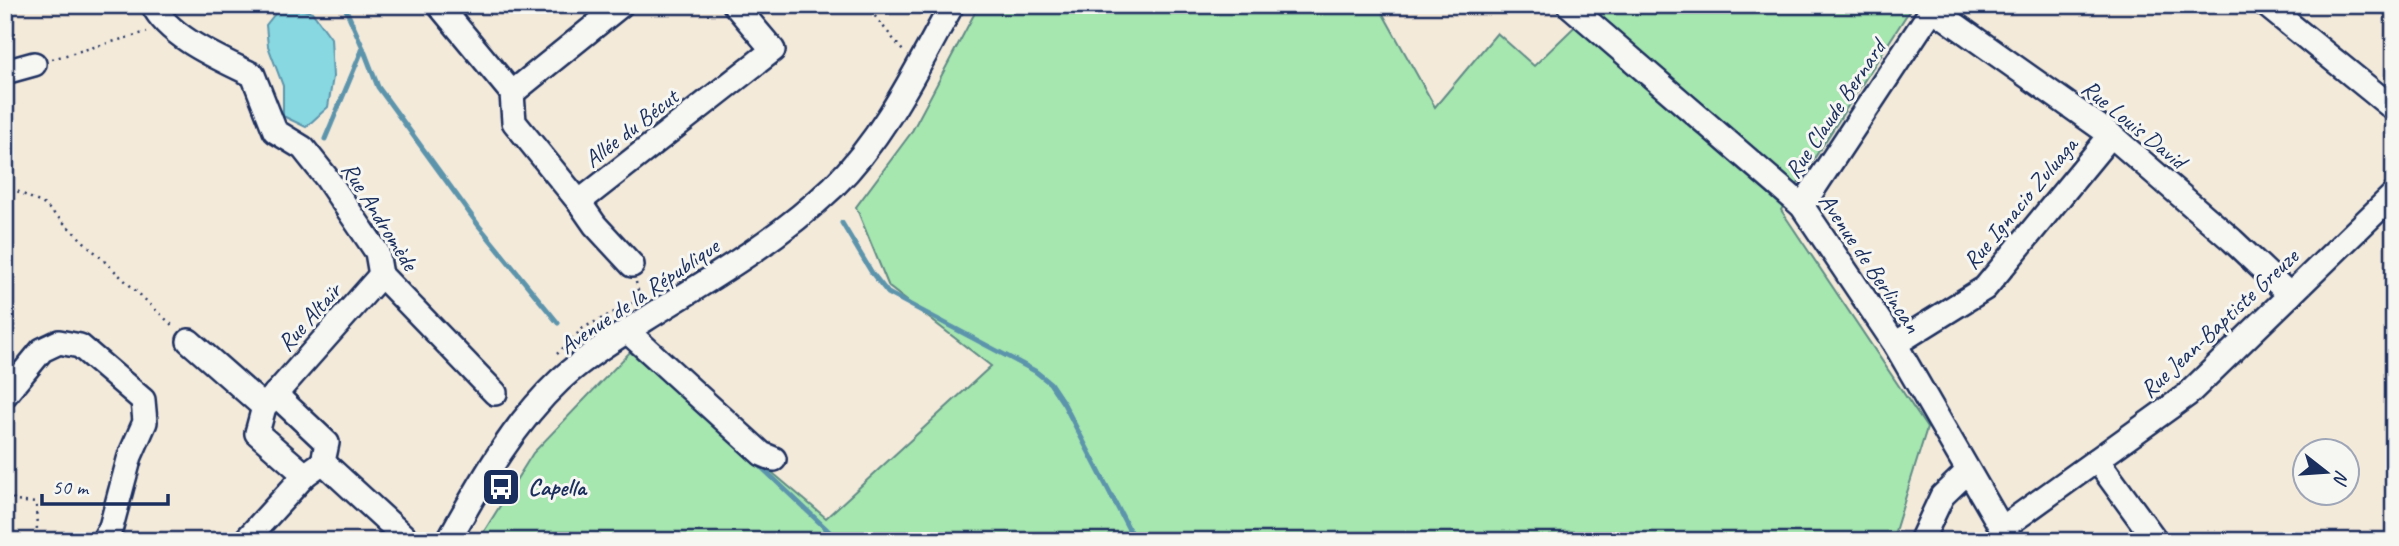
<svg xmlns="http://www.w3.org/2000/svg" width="2399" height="546" font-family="Caveat,sans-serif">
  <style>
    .green { fill: #a6e6af; stroke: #608a86; stroke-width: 2 }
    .water { fill: #87d8e0; stroke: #5c94ac; stroke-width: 2 }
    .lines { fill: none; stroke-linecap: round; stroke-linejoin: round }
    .stream { stroke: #5c94ac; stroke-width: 5 }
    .minor-casing { stroke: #1b2f5e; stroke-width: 28 }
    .path { stroke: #1b2f5e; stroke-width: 2.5; stroke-dasharray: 2 5; stroke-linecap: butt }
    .minor { stroke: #f6f6f2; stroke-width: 23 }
    .labels { text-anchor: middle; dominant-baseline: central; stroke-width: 6; stroke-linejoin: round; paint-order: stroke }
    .street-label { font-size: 24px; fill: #1b2f5e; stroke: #f6f6f2 }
    .poi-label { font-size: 24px; font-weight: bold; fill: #1b2f5e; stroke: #f6f6f2; text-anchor: start }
  </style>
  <rect width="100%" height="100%" fill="#f4eada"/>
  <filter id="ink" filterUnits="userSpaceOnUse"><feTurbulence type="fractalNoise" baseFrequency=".0143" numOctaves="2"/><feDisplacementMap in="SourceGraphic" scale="14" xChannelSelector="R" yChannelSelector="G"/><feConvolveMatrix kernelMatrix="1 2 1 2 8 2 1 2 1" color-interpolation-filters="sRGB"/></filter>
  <g filter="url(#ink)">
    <polygon class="green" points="979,5 1378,5 1435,107 1497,33 1534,66 1594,8 1591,5 1913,5 1781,210 1927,428 1892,541 478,541 533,453 630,352 826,518 991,366 889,287 856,207 911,133"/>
    <polygon class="water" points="282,5 312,12 331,38 333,77 328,107 306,127 283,116 283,86 268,46 266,25"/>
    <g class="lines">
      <g class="stream">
        <polyline points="363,48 378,87 479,226 558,323"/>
        <polyline points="325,139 363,48 344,5"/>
        <polyline points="842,223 872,273 888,293 1035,371 1050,383 1064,404 1135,541"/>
        <polyline points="756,462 839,541"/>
      </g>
      <defs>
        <g id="minor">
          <path d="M153,5C169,38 221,59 253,75L275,131L303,148L326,177L377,252L381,275L495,393"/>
          <polyline points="439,5 512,93 621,5"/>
          <polyline points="1569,5 1802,206 1895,344 2009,541"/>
          <polyline points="2266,5 2394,109"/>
          <polyline points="1933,9 2111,135 2232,240 2290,295"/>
          <polyline points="5,72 34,64"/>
          <polyline points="512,93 514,122 579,202 773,50 735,5"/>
          <polyline points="579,202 595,225 632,265"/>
          <polyline points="1802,206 1935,5"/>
          <polyline points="627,331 762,454 774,459"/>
          <polyline points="189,341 264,407"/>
          <polyline points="1895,344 1985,288 2111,135"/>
          <polyline points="275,394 327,443 323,462 409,541"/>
          <polyline points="5,395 42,350 59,342 80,346 143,400 145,422 130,456 111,527 103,541"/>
          <polyline points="2097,460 2156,541"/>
          <polyline points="323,462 305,475 257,433 264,407 381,275"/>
          <polyline points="2001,529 2187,395 2394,194"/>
          <polyline points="245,541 305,475"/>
          <path d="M448,541C480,484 512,425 560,380C592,351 629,330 665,307C724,271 783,235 833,187C885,136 917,68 952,5"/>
          <polyline points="1921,541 1942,496 1967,472"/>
        </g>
      </defs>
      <use href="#minor" class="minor-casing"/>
      <g class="path">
        <polyline points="866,5 903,51"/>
        <polyline points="52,59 147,32"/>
        <polyline points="5,185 45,205 174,327"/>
        <polyline points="636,282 640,299"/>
        <polyline points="557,354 583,328 632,303"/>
        <polyline points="5,486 15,501 36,503 37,531 34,541"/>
      </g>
      <use href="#minor" class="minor"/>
    </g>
  </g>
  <defs>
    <symbol id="bus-square" viewBox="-11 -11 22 22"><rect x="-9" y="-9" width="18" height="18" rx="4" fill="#1b2f5e" stroke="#f6f6f2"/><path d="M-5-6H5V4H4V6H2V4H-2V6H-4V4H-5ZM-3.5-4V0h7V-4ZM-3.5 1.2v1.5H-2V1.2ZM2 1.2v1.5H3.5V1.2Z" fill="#fff"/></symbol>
  </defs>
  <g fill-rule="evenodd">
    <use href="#bus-square" x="479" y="465" width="44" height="44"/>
  </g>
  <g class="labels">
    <g class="street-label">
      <text transform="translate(1835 109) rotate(-56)">Rue Claude Bernard</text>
      <text transform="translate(2134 124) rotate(39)">Rue Louis David</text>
      <text transform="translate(631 128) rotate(-38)">Allée du Bécut</text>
      <text transform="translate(2020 203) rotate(-50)">Rue Ignacio Zuluaga</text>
      <text transform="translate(380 216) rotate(58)">Rue Andromède</text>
      <text transform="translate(1870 263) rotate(56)">Avenue de Berlincan</text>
      <text transform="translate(639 296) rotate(-34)">Avenue de la République</text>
      <text transform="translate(309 317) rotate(-48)">Rue Altaïr</text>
      <text transform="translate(2219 323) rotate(-43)">Rue Jean-Baptiste Greuze</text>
    </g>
    <g class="poi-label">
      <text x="528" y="487">Capella</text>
    </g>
  </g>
  <rect width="2399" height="546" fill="none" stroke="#f6f6f2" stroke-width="28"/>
  <rect x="14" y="14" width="2371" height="518" fill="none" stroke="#1b2f5e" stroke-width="2.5" filter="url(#ink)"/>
  <g transform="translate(2326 472) rotate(107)"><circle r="33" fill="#f6f6f2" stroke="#9ea6b7" stroke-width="2"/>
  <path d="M0-5L12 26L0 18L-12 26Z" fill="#1b2f5e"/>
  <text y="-10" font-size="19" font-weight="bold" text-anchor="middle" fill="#1b2f5e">N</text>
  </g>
  <path d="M42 494v10h126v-10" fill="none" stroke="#1b2f5e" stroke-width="3.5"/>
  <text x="52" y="494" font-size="21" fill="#1b2f5e" stroke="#f6f6f2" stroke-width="5" paint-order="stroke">50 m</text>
</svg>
